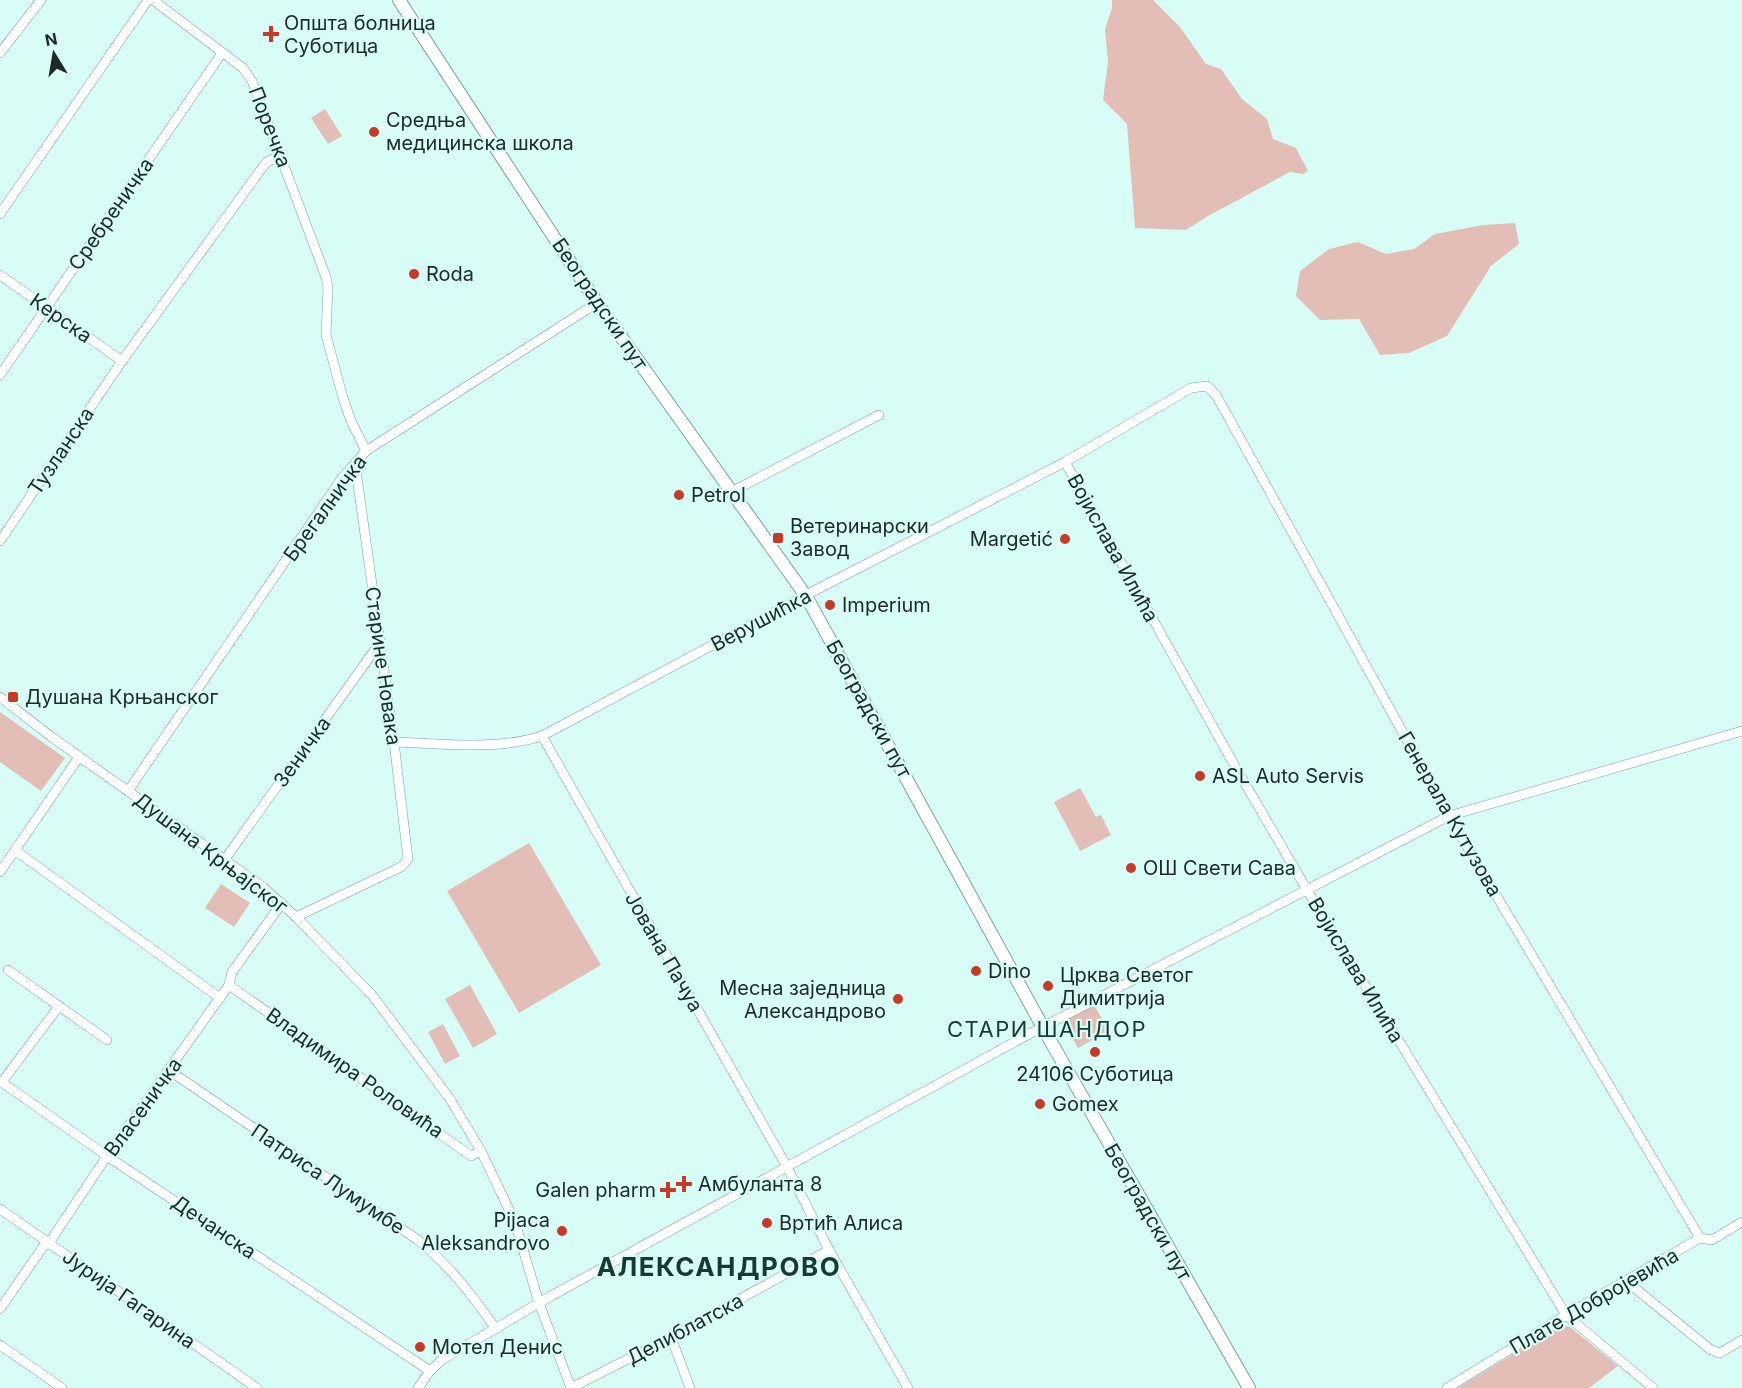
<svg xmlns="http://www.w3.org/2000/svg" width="1742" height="1388" font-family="Inter,sans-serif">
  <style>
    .green { fill: #e2beb7 }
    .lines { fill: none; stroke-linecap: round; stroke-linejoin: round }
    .minor-casing { stroke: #7da19b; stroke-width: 10 }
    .major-casing { stroke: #7da19b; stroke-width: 14 }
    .minor { stroke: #fff; stroke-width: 9 }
    .major { stroke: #fff; stroke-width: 12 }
    .poi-dot { fill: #c63a26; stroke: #d7fdf6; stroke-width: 2 }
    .labels { text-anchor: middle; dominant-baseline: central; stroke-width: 4.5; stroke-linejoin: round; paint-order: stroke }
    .poi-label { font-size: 20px; fill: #1c2b28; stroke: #d7fdf6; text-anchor: start }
    .street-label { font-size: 20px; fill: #1c2b28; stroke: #d7fdf6 }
    .quarter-label { font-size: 22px; letter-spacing: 1.5px; fill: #173934; stroke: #d7fdf6 }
    .district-label { font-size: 26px; font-weight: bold; letter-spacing: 1.5px; fill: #173934; stroke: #d7fdf6 }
  </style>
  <rect width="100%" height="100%" fill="#d7fdf6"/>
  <g class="green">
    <polygon points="1112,0 1153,0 1180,27 1206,64 1221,69 1242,99 1267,119 1273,139 1296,148 1308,171 1303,174 1290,172 1208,216 1186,230 1135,228 1127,124 1103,100 1108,62 1105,29 1112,8"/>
    <polygon points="325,109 342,136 328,144 311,118"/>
    <polygon points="1515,223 1519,244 1491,266 1447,336 1409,353 1380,355 1359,319 1320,320 1296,296 1300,271 1329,249 1358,242 1386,254 1414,249 1435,234 1483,225"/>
    <polygon points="0,712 65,758 41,791 0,762"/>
    <polygon points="1080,788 1096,817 1101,815 1111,835 1080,851 1054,802"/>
    <polygon points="529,843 601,965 519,1013 447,891"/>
    <polygon points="221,884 250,903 234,927 205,908"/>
    <polygon points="470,985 497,1034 473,1048 445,999"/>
    <polygon points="1093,1003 1109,1031 1078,1048 1062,1020"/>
    <polygon points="443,1024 460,1056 445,1064 428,1032"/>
    <polygon points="1562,1325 1570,1327 1618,1366 1589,1388 1457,1388"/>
  </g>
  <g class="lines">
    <defs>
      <g id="minor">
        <polyline points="153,0 243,68 252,81 326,277 328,287 326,335 343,398 351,421 366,451"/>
        <polyline points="0,53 41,0"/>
        <polyline points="0,214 148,0"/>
        <polyline points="0,275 122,361"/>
        <polyline points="0,375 222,53"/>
        <polyline points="1065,462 1236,768 1307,890 1566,1315 1653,1388"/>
        <polyline points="733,491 879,415"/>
        <polyline points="0,541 122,361 262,168 267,162 281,155"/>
        <polyline points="0,697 53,738 263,887 296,917 372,995 450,1099 481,1151 515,1222 539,1303 571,1388"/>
        <polyline points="542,736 787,1167 829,1250 908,1388"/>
        <path d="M394,742C442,743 495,751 542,736L812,592L1065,462L1191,388L1207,386L1216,395L1245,447L1449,816L1700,1238"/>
        <polyline points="128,791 342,478 366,451 597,303"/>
        <polyline points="16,851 220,998"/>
        <polyline points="225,859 379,644"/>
        <polyline points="0,872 79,757"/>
        <polyline points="296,917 401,867 408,859 394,742 355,463"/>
        <polyline points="8,970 107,1040"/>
        <polyline points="229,985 471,1156 481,1151"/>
        <path d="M170,1071L418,1240C452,1268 471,1294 496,1329"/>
        <polyline points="0,1081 107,1156 430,1371"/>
        <polyline points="2,1082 59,1006"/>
        <polyline points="0,1209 257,1388"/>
        <polyline points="1626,1281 1711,1350 1720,1353 1742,1340"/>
        <polyline points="0,1309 43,1247 49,1243 107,1156 229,985 232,972 282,903"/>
        <polyline points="671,1337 690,1388"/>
        <polyline points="0,1345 62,1388"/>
        <polyline points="418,1388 430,1371 443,1359 551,1296 1031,1033 1449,816 1742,731"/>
        <polyline points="571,1388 671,1337 829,1250"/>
        <polyline points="1447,1388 1566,1315 1700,1238 1712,1240 1742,1222"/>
      </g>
      <polyline id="major" points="399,0 597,303 806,596 1051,1042 1249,1388"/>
    </defs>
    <use href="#minor" class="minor-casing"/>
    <use href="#major" class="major-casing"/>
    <use href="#minor" class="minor"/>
    <use href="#major" class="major"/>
  </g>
  <g class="poi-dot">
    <path d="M268 25h6v6h6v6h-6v6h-6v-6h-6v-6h6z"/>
    <circle cx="374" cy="132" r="6"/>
    <circle cx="414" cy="274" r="6"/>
    <circle cx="679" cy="495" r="6"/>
    <rect x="772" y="532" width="12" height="12" rx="3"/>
    <circle cx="1065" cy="539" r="6"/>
    <circle cx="830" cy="605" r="6"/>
    <rect x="7" y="691" width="12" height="12" rx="3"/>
    <circle cx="1200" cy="776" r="6"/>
    <circle cx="1131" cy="868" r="6"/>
    <circle cx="976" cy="971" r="6"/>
    <circle cx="1048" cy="986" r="6"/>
    <circle cx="898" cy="999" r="6"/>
    <circle cx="1095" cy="1052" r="6"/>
    <circle cx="1040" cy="1104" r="6"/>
    <path d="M681 1175h6v6h6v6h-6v6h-6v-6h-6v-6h6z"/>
    <path d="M665 1181h6v6h6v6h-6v6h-6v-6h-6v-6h6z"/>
    <circle cx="767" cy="1223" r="6"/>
    <circle cx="562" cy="1231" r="6"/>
    <circle cx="420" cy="1347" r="6"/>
  </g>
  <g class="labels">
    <g class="poi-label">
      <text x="284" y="23">Општа болница<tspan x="284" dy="23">Суботица</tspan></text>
      <text x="386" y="120">Средња<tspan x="386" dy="23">медицинска школа</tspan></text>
      <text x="426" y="274">Roda</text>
      <text x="691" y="495">Petrol</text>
      <text x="790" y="526">Ветеринарски<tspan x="790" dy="23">Завод</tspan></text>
      <text x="1053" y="539" text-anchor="end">Margetić</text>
      <text x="842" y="605">Imperium</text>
      <text x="25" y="697">Душана Крњанског</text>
      <text x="1212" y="776">ASL Auto Servis</text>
      <text x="1143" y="868">ОШ Свети Сава</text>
      <text x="988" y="971">Dino</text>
      <text x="1060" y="975">Црква Светог<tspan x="1060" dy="23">Димитрија</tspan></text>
      <text x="886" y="988" text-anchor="end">Месна заједница<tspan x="886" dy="23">Александрово</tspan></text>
      <text x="1095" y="1074" text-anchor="middle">24106 Суботица</text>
      <text x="1052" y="1104">Gomex</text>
      <text x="698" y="1184">Амбуланта 8</text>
      <text x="656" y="1190" text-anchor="end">Galen pharm</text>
      <text x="550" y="1220" text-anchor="end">Pijaca<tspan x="550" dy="23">Aleksandrovo</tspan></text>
      <text x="779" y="1223">Вртић Алиса</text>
      <text x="432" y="1347">Мотел Денис</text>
    </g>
    <g class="street-label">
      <text transform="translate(270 127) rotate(69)">Поречка</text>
      <text transform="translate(111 214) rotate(-55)">Сребреничка</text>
      <text transform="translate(600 304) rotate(56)">Београдски пут</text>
      <text transform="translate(61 318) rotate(35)">Керска</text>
      <text transform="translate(61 451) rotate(-56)">Тузланска</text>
      <text transform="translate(325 508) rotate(-54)">Брегалничка</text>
      <text transform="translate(1113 548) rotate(61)">Војислава Илића</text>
      <text transform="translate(761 620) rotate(-28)">Верушићка</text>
      <text transform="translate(383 666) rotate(82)">Старине Новака</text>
      <text transform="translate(869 709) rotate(61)">Београдски пут</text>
      <text transform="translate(302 752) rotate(-54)">Зеничка</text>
      <text transform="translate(1450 814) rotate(60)">Генерала Кутузова</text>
      <text transform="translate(211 853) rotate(37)">Душана Крњајског</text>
      <text transform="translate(664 952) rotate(60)">Јована Пачуа</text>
      <text transform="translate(1356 970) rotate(59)">Војислава Илића</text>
      <text transform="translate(355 1073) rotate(35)">Владимира Роловића</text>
      <text transform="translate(143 1107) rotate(-54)">Власеничка</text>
      <text transform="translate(328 1179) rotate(34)">Патриса Лумумбе</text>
      <text transform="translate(1148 1212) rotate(60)">Београдски пут</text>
      <text transform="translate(214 1227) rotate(34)">Дечанска</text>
      <text transform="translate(129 1299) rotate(35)">Јурија Гагарина</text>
      <text transform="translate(1594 1301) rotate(-30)">Плате Добројевића</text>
      <text transform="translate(685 1329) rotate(-28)">Делиблатска</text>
    </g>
    <g class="quarter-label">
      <text x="1047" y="1029">СТАРИ ШАНДОР</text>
    </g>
    <g class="district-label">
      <text x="719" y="1266">АЛЕКСАНДРОВО</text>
    </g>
  </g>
  <g transform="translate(54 54) rotate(349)" stroke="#d7fdf6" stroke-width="4.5" paint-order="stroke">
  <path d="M0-4.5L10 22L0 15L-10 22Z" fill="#1c2b28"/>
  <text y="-9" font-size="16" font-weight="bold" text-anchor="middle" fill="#1c2b28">N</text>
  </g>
</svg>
